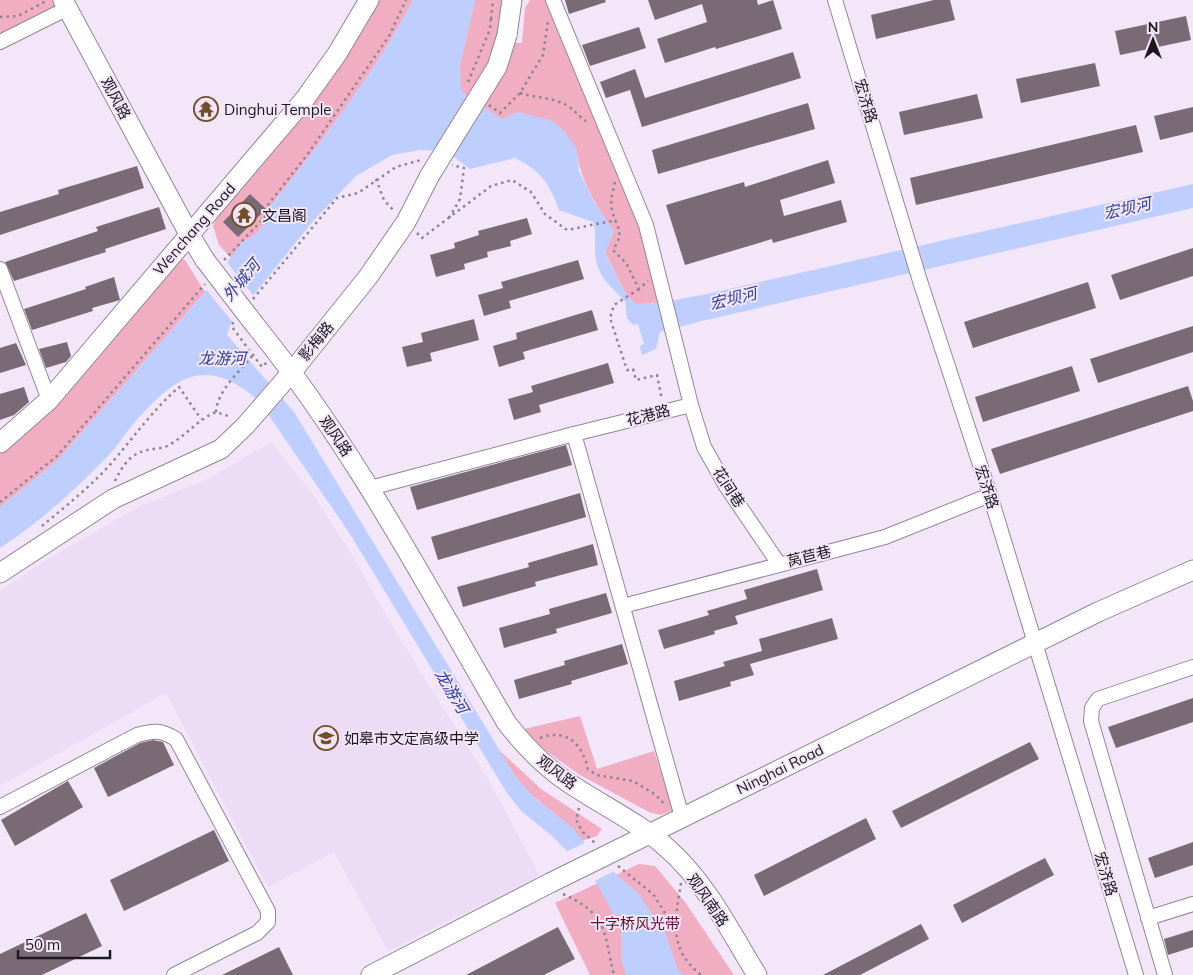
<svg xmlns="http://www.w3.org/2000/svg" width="1193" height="975" font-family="Mulish,'Noto Sans SC',sans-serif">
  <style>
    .built { fill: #eddcf5 }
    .green { fill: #f1adc2 }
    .water { fill: #becefe }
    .pier { fill: #f2e6f8 }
    .building { fill: #7a6a75 }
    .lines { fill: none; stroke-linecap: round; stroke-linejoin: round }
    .street-casing { stroke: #928798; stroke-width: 16 }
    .secondary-casing { stroke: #928798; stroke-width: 21 }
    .path { stroke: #8c8490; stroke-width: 2.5; stroke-dasharray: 2.5 4; stroke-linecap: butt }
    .street { stroke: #fff; stroke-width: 14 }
    .secondary { stroke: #fff; stroke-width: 19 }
    .secondary-bridge-casing { stroke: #928798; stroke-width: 21; stroke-linecap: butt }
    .secondary-bridge { stroke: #fff; stroke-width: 19 }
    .labels { text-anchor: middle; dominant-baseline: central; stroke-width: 4; stroke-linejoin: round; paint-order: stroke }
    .street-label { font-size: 15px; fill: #1c181e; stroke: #f2e6f8 }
    .poi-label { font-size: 15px; fill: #1c181e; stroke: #f2e6f8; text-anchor: start }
    .park-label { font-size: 15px; fill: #600f34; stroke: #f2e6f8 }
    .water-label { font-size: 16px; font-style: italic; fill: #304099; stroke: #f2e6f8 }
  </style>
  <rect width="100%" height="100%" fill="#f2e6f8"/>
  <polygon class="built" points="271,442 312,493 349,550 394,629 490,783 535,866 539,876 388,951 334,852 268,887 166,693 0,786 0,591 46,560 140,506 208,479"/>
  <g class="green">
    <polygon points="0,0 56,0 60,10 0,40"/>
    <path d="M378,0H413C375,74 321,141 270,207C269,220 257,238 243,241L231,258L219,245L213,226L221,209Z"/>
    <path d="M475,0H502L499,43H522L525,8L530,0H546L642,232L659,303L635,304L624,291L605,252L614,231C595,205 580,180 576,148L501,119L460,91V64Z"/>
    <polygon points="174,257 185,260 205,292 57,461 0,507 0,447"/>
    <polygon points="580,716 597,769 654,751 674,810 660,815 649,812 580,775 532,741 524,729"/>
    <path d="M498,749L541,789L602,829L597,836L581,841C570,824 554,814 539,801C522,787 508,768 498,749Z"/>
    <polygon points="639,864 655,866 685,902 734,975 590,975 555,903"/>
  </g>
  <path class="water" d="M413,0H475L460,64L461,91L501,119L519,112L553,121L564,131L576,148L579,171L594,202L614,231L605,253L624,291L635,304L659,303L702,295L1193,184V208L706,320L660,332L656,349L642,355L640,346L644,344L638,324L633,325L627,318L625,301C606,282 594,273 595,244C595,235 596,231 593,222L559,210C549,183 541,171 515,158L470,169L446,151L420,150L392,155L356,176L313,221L231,323L227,335L294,412L517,779L537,800L573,828L592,853L638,893L665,932L678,970L684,975H626L621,959V928L593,877L552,836L521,811L507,793L350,534L259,401C206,355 176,375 135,422C125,433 118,446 107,457C74,491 40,522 0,548V507L57,461L205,292L243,241C257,238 269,220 270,207C321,141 375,74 413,0Z"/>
  <g class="pier">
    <polygon points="226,261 255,298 234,324 205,288"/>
    <polygon points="586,842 594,851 616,870 593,882 564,853"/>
  </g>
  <g class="building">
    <polygon points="565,0 605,0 606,2 569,14"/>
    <polygon points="648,0 757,0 758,5 773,0 782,29 716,49 715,47 665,63 657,39 707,22 702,4 655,20"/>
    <polygon points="934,0 950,0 955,20 876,39 871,15"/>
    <polygon points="1186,16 1191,40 1120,55 1115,31"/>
    <polygon points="639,27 646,48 590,66 582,45"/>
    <polygon points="793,52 801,78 642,127 630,90 606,98 600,82 635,69 645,98"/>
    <polygon points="1095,63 1100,86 1021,103 1016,79"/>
    <polygon points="977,94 983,118 904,135 899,112"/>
    <polygon points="808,103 815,129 658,174 652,150"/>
    <polygon points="1193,107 1193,132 1160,140 1154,116"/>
    <polygon points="1136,125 1143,152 916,205 910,178"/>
    <polygon points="828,160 835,183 780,200 784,216 841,200 847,222 773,243 772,239 685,265 666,205 744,182 745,187"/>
    <polygon points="137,166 144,188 0,235 0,212 59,194 58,190"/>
    <polygon points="250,194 266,209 238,237 223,222"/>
    <polygon points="159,207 166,229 105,249 106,252 14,281 5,262 98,231 96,227"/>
    <polygon points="527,218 532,234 510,241 511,246 487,252 488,257 464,264 465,269 436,277 430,255 455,248 454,243 479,235 478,231"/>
    <polygon points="1193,248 1193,276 1120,300 1111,275"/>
    <polygon points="578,260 584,279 509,301 511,308 484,316 478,295 503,288 501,282"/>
    <polygon points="114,277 120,300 92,308 93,311 32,330 24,309 86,289 85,287"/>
    <polygon points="1088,282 1096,308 973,348 964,322"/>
    <polygon points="592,310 598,330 523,352 525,359 499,367 493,346 517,339 516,333"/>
    <polygon points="474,319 479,340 430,353 432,361 407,367 402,347 423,342 421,333"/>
    <polygon points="1193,326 1193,352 1098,383 1090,359"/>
    <polygon points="67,342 71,356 66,362 46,368 39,349"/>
    <polygon points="16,343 26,365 0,373 0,348"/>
    <polygon points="608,363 614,383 539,405 541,412 514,420 508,399 533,392 531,386"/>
    <polygon points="1072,366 1080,391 983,422 975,397"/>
    <polygon points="1188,386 1193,401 1193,411 1000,474 991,449"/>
    <polygon points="24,387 29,402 14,415 0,420 0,394"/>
    <polygon points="566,445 572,465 417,510 410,487"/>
    <polygon points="580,493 586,517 438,560 431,537"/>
    <polygon points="593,544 598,565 535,582 536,586 463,607 457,587 529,567 528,563"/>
    <polygon points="817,569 823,590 735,616 738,624 714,631 715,634 664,649 658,630 709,615 707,611 747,599 744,590"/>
    <polygon points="606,593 612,613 556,629 557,633 504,648 499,628 550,614 549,609"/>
    <polygon points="832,618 838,639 750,664 754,675 730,682 731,686 679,701 674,681 725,666 723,662 762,651 759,639"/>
    <polygon points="622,644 628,664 571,681 572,684 519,699 514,680 565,665 564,661"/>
    <polygon points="1193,698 1193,722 1116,748 1108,727"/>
    <polygon points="153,740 163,742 174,765 108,797 94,768 140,743"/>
    <polygon points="1030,742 1039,759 901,828 892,811"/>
    <polygon points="68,781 83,807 15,846 1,820"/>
    <polygon points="866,818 876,839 764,896 754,875"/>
    <polygon points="214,830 229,861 124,911 110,880"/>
    <polygon points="1193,842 1193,865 1155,878 1148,858"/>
    <polygon points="1045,858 1054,875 962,923 953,905"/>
    <polygon points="86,913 102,946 42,975 0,975 0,954"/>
    <polygon points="921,924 929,939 860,975 823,975"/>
    <polygon points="558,927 575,959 544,975 466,975"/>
    <polygon points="1193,930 1193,947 1168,955 1164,939"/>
    <polygon points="279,947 293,975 222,975"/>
  </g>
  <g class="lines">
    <defs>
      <g id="street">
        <polyline points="553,0 646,225 691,405 574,434 682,817"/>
        <polyline points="835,0 920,281 990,495 1136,975"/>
        <polyline points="0,42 68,8"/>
        <polyline points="0,269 49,400"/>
        <polyline points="691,405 704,447 726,486 779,564"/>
        <polyline points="370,488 574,434"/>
        <polyline points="623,606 885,537 990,495"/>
        <path d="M0,807L137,735C154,730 161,730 176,739L268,911V922L257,933L174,975"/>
        <polyline points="1148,918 1193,904"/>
        <polyline points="1165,975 1091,721 1092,708 1098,699 1193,667"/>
      </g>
      <g id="secondary">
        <polyline points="63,0 189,234 205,260"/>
        <polyline points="507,35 512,0"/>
        <path d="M255,325C354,447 427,587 506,722C522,743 538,760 559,776C594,802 635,819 667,848C706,882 730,931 757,975"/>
        <polyline points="0,443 49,400 304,100 337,54 369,0"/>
        <polyline points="0,573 113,499 221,449 246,425 291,373 368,277 406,222 430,175"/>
        <polyline points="621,848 1098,612 1193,570"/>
        <polyline points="371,975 550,883"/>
      </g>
    </defs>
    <use href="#street" class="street-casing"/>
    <use href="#secondary" class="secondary-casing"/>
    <g class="path">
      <polyline points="0,17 18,16 48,0"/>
      <polyline points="491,19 493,0"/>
      <polyline points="468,82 490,29 491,19 494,20"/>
      <path d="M520,93C535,98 553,97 568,106C576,111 580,119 590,123"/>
      <polyline points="489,105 500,113 520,93 543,55 548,21"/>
      <polyline points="376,179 384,200 395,212"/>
      <path d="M615,182C613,191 610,200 612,210C616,229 626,230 613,250L626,263L639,289L648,281"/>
      <polyline points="449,218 460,199 464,168 452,165"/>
      <polyline points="417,233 422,238 491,186 512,180 531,192 545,214 567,230 616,220"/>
      <polyline points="224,260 265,217 267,206 307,155 389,36 406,0"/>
      <polyline points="639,289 614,305 610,318 627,370 633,369 636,380 657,375 662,400"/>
      <polyline points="253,299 337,198 358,193 396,167 421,160"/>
      <polyline points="233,322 232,327 262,367 267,362"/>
      <path d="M216,412C217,391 240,371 253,355"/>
      <path d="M115,481C122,467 129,454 147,450C154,448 163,449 169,445C187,435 197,420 216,412L231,417"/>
      <polyline points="0,502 57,456 205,284"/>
      <path d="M42,526C67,505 94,484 115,459C136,434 154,409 179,387L201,419"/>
      <path d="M540,738C567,728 582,744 588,769L596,775L633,781L656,795L665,805"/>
      <polyline points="579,808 576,820 583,832 596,844"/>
      <polyline points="618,866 653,894 675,929"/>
      <path d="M681,883C675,921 668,949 701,975"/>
      <path d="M563,894C609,915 603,931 614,975"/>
    </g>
    <use href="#street" class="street"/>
    <use href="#secondary" class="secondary"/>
    <defs>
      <g id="secondary-bridge">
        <polyline points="430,175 497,67 507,35"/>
        <polyline points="205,260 255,325"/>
        <polyline points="550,883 621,848"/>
      </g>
    </defs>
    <use href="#secondary-bridge" class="secondary-bridge-casing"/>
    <use href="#secondary-bridge" class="secondary-bridge"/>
  </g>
  <defs>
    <symbol id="temple-ring" viewBox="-11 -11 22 22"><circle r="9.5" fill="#f2e6f8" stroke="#724e29" stroke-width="1.5"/><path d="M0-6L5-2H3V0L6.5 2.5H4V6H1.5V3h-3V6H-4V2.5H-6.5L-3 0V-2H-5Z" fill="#724e29"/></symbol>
    <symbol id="school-ring" viewBox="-11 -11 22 22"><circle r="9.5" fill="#f2e6f8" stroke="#724e29" stroke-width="1.5"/><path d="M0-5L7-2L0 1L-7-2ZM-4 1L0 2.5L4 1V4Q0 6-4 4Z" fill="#724e29"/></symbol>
  </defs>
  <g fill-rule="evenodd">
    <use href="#temple-ring" x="192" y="95" width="28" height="28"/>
    <use href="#temple-ring" x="230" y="201" width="28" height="28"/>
    <use href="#school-ring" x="312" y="724" width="28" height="28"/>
  </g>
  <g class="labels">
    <g class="street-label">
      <text transform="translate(116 98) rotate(62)">观风路</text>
      <text transform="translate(866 101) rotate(73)">宏济路</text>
      <text transform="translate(194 229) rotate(-49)">Wenchang Road</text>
      <text transform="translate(316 341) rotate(-51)">影梅路</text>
      <text transform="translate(648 415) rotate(-14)">花港路</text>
      <text transform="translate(336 436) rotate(56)">观风路</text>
      <text transform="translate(729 487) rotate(57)">花间巷</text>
      <text transform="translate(987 487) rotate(72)">宏济路</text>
      <text transform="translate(809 556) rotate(-14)">莴苣巷</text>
      <text transform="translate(780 769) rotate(-26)">Ninghai Road</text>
      <text transform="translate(557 772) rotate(37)">观风路</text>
      <text transform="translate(1106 874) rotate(73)">宏济路</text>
      <text transform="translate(708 900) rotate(55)">观风南路</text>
    </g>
    <g class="poi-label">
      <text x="224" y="109">Dinghui Temple</text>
      <text x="262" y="215">文昌阁</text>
      <text x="344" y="738">如皋市文定高级中学</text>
    </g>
    <g class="park-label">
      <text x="635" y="923">十字桥风光带</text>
    </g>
    <g class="water-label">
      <text transform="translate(1127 208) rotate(-13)">宏坝河</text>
      <text transform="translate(241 280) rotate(-50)">外城河</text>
      <text transform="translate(733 298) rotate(-14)">宏坝河</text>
      <text x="222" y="358">龙游河</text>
      <text transform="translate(452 691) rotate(59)">龙游河</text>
    </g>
  </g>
  <g transform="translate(1153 40)" stroke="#f2e6f8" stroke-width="4" paint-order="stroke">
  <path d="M0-4L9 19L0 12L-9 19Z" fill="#1c181e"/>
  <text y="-8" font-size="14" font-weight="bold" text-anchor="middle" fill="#1c181e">N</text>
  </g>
  <path d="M18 950v8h92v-8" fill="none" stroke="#1c181e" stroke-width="2.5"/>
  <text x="25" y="950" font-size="15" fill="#1c181e" stroke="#f2e6f8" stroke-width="4" paint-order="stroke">50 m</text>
</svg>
